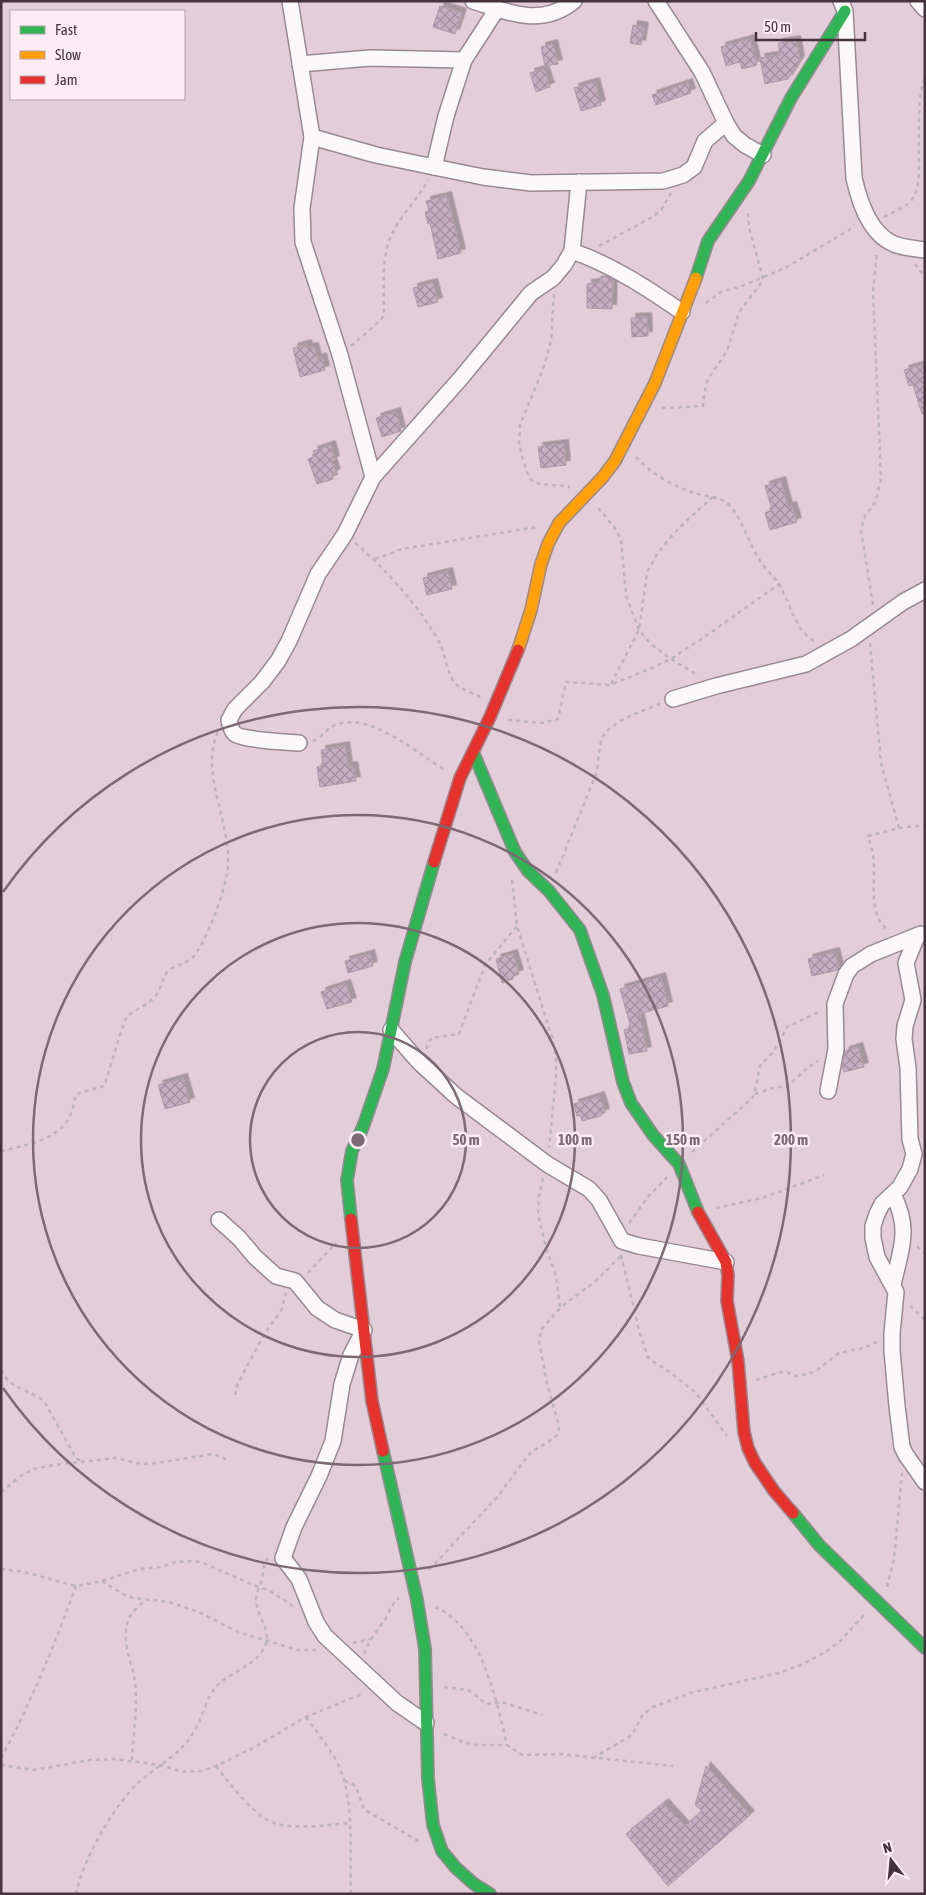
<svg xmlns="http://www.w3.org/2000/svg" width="926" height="1895" font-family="'Asap Condensed',sans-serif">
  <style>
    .building { fill: url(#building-cross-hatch); stroke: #ab9ca7; filter: url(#shadow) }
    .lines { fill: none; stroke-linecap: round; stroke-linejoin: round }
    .street-casing { stroke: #998992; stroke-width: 18 }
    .fast-casing { stroke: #998992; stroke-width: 14 }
    .slow-casing { stroke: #998992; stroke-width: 14 }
    .jam-casing { stroke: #998992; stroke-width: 14 }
    .path { stroke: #bdb4b9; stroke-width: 2.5; stroke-dasharray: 4 4; stroke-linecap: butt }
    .street { stroke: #fbf8f9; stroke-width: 15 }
    .fast { stroke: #30b455; stroke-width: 11 }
    .slow { stroke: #ff9f0a; stroke-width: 11 }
    .jam { stroke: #e5322d; stroke-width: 11 }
    .ring { fill: none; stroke: #7c6973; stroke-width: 2.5 }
    .centre { fill: #7c6973; stroke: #feecf5; stroke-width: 2.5 }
    .ring-label { font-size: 15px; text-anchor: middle; font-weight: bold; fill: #7c6973; stroke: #feecf5; stroke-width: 5; stroke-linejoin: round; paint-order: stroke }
  </style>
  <defs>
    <pattern id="building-cross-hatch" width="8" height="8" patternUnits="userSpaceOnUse" patternTransform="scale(1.25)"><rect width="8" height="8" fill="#c6aec2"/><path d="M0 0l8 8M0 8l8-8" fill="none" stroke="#a28e9f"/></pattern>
    <filter id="shadow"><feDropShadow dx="4.5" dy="-4.5" stdDeviation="0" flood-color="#0004"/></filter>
  </defs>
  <rect width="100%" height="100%" fill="#e3cdd9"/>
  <g class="building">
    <polygon points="440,6 462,13 455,34 433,27"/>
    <polygon points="633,25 644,27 641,45 630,43"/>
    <polygon points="750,39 757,65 742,69 740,62 726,66 721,47"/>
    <polygon points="796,40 800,60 788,79 765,84 760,58 780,55 778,43"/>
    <polygon points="553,44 558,64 545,66 541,47"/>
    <polygon points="544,69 550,87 536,92 530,73"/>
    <polygon points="595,82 601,105 581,111 574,88"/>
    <polygon points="688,83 691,93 656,105 652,95"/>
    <polygon points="447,196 461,253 438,259 430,223 428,224 425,212 429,211 426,201"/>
    <polygon points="601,276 607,276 613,280 612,309 587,308 587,284 601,282"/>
    <polygon points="433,283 438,302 418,307 413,288"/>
    <polygon points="647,317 648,336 632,337 631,318"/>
    <polygon points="307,344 308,348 314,347 317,359 322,357 325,370 300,377 293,348"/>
    <polygon points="925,364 925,413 922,414 913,385 909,386 904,370"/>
    <polygon points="396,412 401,431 382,437 376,418"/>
    <polygon points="564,444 566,465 541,468 538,447"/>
    <polygon points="331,445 335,460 332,462 336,473 332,475 333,479 317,484 308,459 315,456 313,451"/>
    <polygon points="781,481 788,507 792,506 797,522 770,530 765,513 772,510 765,486"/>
    <polygon points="448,572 452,589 427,595 423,578"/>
    <polygon points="345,746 348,767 353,766 356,781 320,787 317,767 323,765 321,750"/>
    <polygon points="835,952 839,968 838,970 812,976 808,959"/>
    <polygon points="370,954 373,966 348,973 345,961"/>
    <polygon points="513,954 519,974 513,976 513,979 502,983 496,959"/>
    <polygon points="661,977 668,1006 639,1014 647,1051 629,1054 624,1030 631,1028 620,989"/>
    <polygon points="346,984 352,1002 327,1009 321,992"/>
    <polygon points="858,1047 864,1067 844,1072 842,1065 845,1051"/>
    <polygon points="183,1078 190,1102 165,1109 158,1085"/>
    <polygon points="600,1096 605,1113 601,1114 601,1116 582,1121 580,1115 577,1116 574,1104"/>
    <polygon points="706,1766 750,1815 668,1886 626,1834 664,1803 685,1826 702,1811 695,1805"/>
  </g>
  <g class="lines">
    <defs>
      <g id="street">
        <polyline points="290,1 312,137 302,208 303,242 340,355 373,477"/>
        <path d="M473,1C508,12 541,28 574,1"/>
        <polyline points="656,1 702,72 726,123 734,136 745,145 763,155"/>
        <path d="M841,1L845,11L854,178C859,200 868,230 890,242C900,248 913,248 925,250"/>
        <polyline points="918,1 925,9"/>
        <polyline points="300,64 370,58 464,60"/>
        <polyline points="312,137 376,155 434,167 483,177 531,183 663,181 683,175 694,167 705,141 726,123"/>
        <polyline points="434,167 446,116 464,60 497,9"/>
        <path d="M572,251C612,265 647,288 682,312"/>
        <polyline points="673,699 716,686 806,664 851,639 903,602 925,590"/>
        <path d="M299,743C287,742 243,740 235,734C231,731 230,724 229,720L235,709L262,682L278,661L289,641L318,574L345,534L373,477L461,378L531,293L553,278L564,265L572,251L579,182"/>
        <polyline points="917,936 906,963 913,1000 905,1026 904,1039 908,1068 910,1139 914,1154 910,1169 900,1187 882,1204 877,1214 873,1226 873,1238 877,1257 896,1292 892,1333 892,1351 897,1406 902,1447 906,1455 925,1482"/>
        <polyline points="391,1030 419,1062 456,1096 547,1164 589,1189 599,1200 622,1241 639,1246 726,1262"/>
        <polyline points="828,1091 836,1049 835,1004 846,974 852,966 871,954 921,934"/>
        <polyline points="219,1220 239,1238 255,1257 276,1276 295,1281 317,1308 335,1320 364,1330 351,1355 342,1384 333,1441 319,1476 294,1527 283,1558 299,1579 316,1622 325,1636 397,1703 426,1723"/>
        <path d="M893,1285C901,1248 911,1230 893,1194"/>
      </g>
      <g id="fast">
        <polyline points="696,278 708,241 749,181 791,98 845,11"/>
        <polyline points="473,752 515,852 528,871 549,891 580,930 603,995 623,1082 631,1103 653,1135 679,1164 698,1212"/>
        <polyline points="351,1219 347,1180 352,1151 363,1127 383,1069 405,962 434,862"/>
        <polyline points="383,1451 417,1600 425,1649 428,1779 433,1825 442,1851 456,1868 474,1884 490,1894"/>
        <polyline points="793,1513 819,1545 925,1648"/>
      </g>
      <polyline id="slow" points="518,650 531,610 541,564 548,544 559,523 602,478 615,461 655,383 696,278"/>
      <g id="jam">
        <polyline points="434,862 460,778 490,717 518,650"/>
        <polyline points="698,1212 726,1262 728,1275 727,1301 738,1361 744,1432 748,1448 755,1463 774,1491 793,1513"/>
        <polyline points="351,1219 372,1401 383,1451"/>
      </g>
    </defs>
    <use href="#street" class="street-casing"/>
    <use href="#fast" class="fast-casing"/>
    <use href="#slow" class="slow-casing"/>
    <use href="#jam" class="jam-casing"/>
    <g class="path">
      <path d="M884,217C893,212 908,207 913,198C922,183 918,158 919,141C919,119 918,97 925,76"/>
      <polyline points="599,246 654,216 661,210 671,193"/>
      <polyline points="915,264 925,277"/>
      <path d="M554,294L551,341L543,369L520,425L519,442L523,460L529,477L533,482C546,486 557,484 570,487"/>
      <polyline points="706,303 721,292 742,286 785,268 849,230 854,224"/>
      <path d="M351,346L380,321L384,315C384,287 380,253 395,228C405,211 419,197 428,180"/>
      <polyline points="662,408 703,406 704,394 708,379 727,351 739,312 762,282 763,278 749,228 748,213"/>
      <path d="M636,457C650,473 674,487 695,493C707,497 721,496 730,506C743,521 748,541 758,557C763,567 773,575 779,584C790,602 795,632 816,642"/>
      <polyline points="598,508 615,528 621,539 626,595 639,630 651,644 671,659 699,676"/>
      <path d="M355,543C383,566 426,614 441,646C447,658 446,672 454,682C461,690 472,693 481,697"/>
      <polyline points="375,559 402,549 537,527"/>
      <polyline points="873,605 861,530 865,516 876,501 881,478 873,292 877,251"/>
      <path d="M870,643L881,763L899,828L868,836C870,842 872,849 873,855C877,879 866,914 889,931"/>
      <path d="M611,684L639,630L647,573C660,543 689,518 713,497"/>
      <polyline points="508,720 542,723 558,719 566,682 610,685 652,668 671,659 710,633 779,584"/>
      <path d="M313,741C321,738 326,729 335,725C370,711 416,753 444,769"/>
      <polyline points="899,828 925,825"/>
      <path d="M556,873L596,774C599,763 598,750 602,739C609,721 643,711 660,704"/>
      <polyline points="512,880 517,926 553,1041 556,1060 556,1076 549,1148"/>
      <polyline points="426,1049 431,1038 459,1034 485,965 517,926"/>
      <polyline points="755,1094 776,1087 787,1087 806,1069 818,1061"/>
      <path d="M1,1151C23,1146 51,1141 66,1123C72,1115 74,1103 76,1094L104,1086C108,1076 123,1022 127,1017C136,1008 150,1005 157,994C162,987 162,976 169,970C176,965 185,964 192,958C205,946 224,893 227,874C235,828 198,774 218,732"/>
      <polyline points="692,1152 751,1099 754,1095 760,1066 774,1051 787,1027 820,1011"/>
      <polyline points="543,1178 539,1196 538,1215 547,1251 556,1275 560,1307"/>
      <polyline points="716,1208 762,1198 824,1175"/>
      <polyline points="629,1223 648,1197 667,1177"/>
      <polyline points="917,1246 925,1254"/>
      <polyline points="621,1255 640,1334 648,1357 654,1362 675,1376 696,1393 727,1436"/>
      <polyline points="308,1273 336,1243"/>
      <polyline points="910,1306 925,1320"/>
      <path d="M1,1370C9,1388 29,1390 44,1401L76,1458L81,1461"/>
      <polyline points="756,1380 781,1372 787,1372 796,1376 807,1374 816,1371 839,1353 863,1348 877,1342"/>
      <polyline points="236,1395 235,1390 245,1370 265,1333 282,1309 286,1292"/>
      <polyline points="1,1492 22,1475 33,1469 54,1465 116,1458 141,1464 156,1463 213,1454 230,1461"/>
      <polyline points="1,1569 24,1572 76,1586 102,1581 140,1569 160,1567 176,1562 192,1561 201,1562 249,1583 270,1591 293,1606"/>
      <polyline points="429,1570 498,1496 523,1462 531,1452 553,1439 557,1435 559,1429 558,1422 547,1384 539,1342 541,1330 561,1307 597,1280 621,1256"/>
      <polyline points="102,1581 123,1594 133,1598 169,1602 199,1612 238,1632 298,1650 318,1650"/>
      <polyline points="887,1587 894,1559 902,1473"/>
      <path d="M435,1607C482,1627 496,1699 507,1745"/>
      <polyline points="353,1643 370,1639"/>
      <path d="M364,1654C369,1640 378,1630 386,1618C390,1610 392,1604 399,1598"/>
      <polyline points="444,1687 467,1690 472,1692 486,1704 502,1702 542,1715"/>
      <path d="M306,1717C317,1734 332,1750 340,1768C355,1807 349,1853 351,1894"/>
      <polyline points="444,1734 463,1742 476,1745 507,1745 522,1755 560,1754 673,1766"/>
      <path d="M1,1758C31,1703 55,1644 76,1586"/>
      <polyline points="593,1758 632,1735 642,1716 653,1707 690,1693 779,1673 803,1664 827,1651 840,1641 865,1614"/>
      <path d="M132,1760C133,1735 138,1708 135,1682C132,1662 121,1641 128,1621C131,1612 139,1606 145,1600"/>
      <polyline points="1,1765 34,1770 90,1760 114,1759 160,1765 182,1772 201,1771 216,1766 255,1747 306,1717 364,1693"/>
      <path d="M216,1766C228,1782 252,1812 269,1821C291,1831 327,1825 349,1823"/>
      <path d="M344,1781C361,1783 357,1799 365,1810L420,1842"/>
      <path d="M76,1894C82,1861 114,1805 139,1782C156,1767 179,1755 192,1735C202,1721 205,1699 216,1687C228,1673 249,1669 261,1653C276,1633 257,1619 256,1600C256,1592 261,1585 262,1578C264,1570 263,1562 270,1557"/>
    </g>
    <use href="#street" class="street"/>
    <use href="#fast" class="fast"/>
    <use href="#slow" class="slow"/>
    <use href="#jam" class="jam"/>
  </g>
  <g class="ring">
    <circle cx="358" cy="1140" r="108"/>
    <circle cx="358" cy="1140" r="217"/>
    <circle cx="358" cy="1140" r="325"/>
    <path d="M3 892A433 433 0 1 1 3 1388"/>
  </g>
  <circle cx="358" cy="1140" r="8" class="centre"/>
  <g class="ring-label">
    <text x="466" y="1145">50 m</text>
    <text x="575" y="1145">100 m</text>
    <text x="683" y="1145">150 m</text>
    <text x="791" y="1145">200 m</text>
  </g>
  <rect width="926" height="1895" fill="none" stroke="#44333c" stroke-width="5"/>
  <rect x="10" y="10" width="175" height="90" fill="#feecf5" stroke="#b4a2ab"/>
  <rect x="20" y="26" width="25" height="8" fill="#30b455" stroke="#b4a2ab"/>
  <text x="55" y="35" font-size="15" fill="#44333c">Fast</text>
  <rect x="20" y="51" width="25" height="8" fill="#ff9f0a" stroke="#b4a2ab"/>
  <text x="55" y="60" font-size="15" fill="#44333c">Slow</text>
  <rect x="20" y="76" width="25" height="8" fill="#e5322d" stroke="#b4a2ab"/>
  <text x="55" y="85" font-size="15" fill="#44333c">Jam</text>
  <g transform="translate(891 1860) rotate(344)" stroke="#feecf5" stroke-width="4" paint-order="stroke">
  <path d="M0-4L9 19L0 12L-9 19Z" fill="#44333c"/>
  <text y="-8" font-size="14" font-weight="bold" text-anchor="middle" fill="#44333c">N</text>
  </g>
  <path d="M756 32v8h109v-8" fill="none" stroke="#44333c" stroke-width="2.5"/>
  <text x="764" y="32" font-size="15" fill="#44333c" stroke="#feecf5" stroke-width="4" paint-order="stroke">50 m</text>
</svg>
